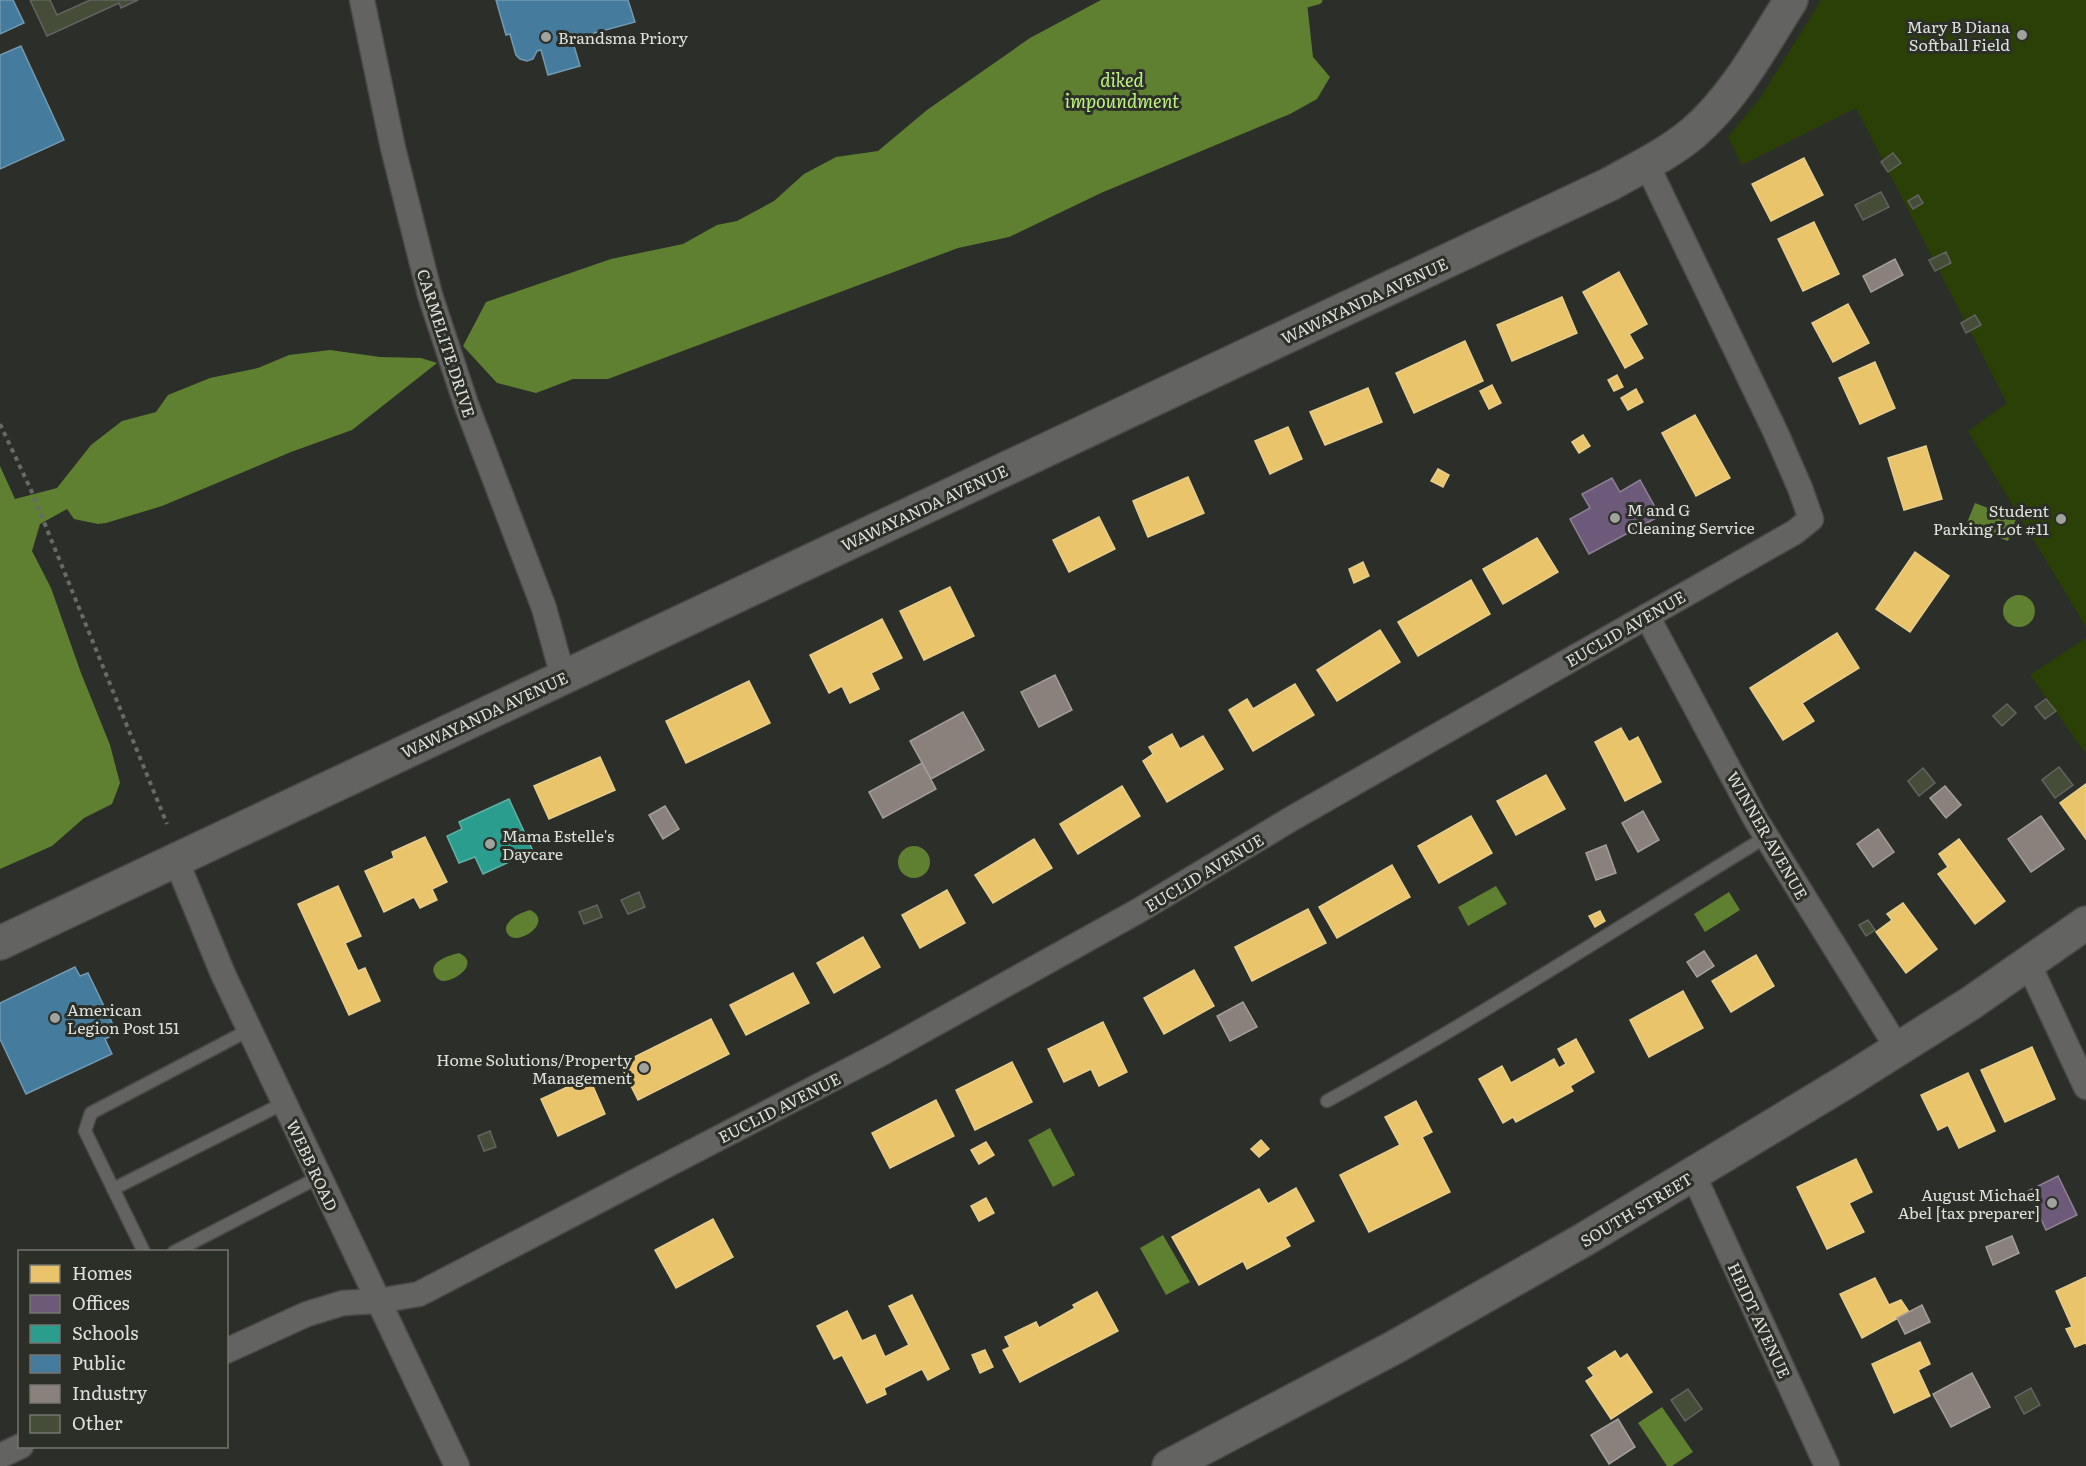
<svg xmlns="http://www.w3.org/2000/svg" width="2086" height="1466" font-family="Literata,serif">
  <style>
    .green { fill: #2b4007 }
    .water { fill: #5f8031 }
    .homes { fill: #e9c46a; stroke: #e6cd8c; stroke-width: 1.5 }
    .offices { fill: #6d597a; stroke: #8f8297; stroke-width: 1.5 }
    .schools { fill: #2a9d8f; stroke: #60b1a6; stroke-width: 1.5 }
    .public { fill: #457b9d; stroke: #739ab0; stroke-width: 1.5 }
    .industry { fill: #8a817c; stroke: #a49e99; stroke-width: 1.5 }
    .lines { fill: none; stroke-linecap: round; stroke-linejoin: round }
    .stream { stroke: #5f8031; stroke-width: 9 }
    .building { fill: #454c38; stroke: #636461; stroke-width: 1.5 }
    .lane-casing { stroke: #494a47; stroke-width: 15 }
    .street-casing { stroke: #494a47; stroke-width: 27 }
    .secondary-casing { stroke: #494a47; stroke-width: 36 }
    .path { stroke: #686a67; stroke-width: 4; stroke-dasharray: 4.5 4.5; stroke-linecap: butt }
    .lane { stroke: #636461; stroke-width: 12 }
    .street { stroke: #636461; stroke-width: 24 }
    .secondary { stroke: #636461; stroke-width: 33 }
    .poi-dot { fill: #a0a29d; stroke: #2c2f28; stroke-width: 2 }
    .labels { text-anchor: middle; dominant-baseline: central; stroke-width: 6; stroke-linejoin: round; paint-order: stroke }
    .poi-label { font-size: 16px; fill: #dfe1dc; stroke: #2c2f28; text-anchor: end }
    .street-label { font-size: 16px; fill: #dfe1dc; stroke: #2c2f28 }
    .water-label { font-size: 18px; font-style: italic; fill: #bff382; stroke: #2c2f28 }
  </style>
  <rect width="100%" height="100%" fill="#2c2e29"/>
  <g class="green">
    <polygon points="1821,0 2086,0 2086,627 1968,431 2007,403 1856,108 1742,165 1728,137 1761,97"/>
    <polygon points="2086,638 2086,754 2030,675"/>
  </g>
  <g class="water">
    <polygon points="1101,0 1305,0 1307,3 1313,57 1330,77 1317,99 1290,114 1101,193 1009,237 958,248 608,379 573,379 536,393 497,383 463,346 486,302 611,259 683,244 717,225 737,221 774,201 804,174 836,157 878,151 927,110 1030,38"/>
    <polygon points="330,350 380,357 421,358 437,363 352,430 291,452 162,506 106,523 98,524 74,519 67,509 40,524 32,551 51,588 81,673 110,745 120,783 112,804 84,818 52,846 0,869 0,466 15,499 57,488 91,445 122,421 156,412 168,395 210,378 258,368 289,355"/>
    <polygon points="1975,503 2016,519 2008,541 1966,525"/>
    <circle cx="2019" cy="611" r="16"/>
    <circle cx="914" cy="862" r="16"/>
    <polygon points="1496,886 1507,904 1468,926 1458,907"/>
    <polygon points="1729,892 1740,910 1705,932 1694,914"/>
    <path d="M530,910C549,919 532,936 517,938C508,939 502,929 509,922C513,916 523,912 530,910Z"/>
    <path d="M459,953C481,963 455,982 442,981C439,980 436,978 435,975C427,962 450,955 459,953Z"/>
    <polygon points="1050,1128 1075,1175 1053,1187 1028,1140"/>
    <polygon points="1163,1235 1190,1282 1166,1295 1140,1248"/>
    <polygon points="1662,1407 1693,1452 1672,1466 1667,1466 1638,1423"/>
  </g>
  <g class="homes">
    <polygon points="1804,158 1823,195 1771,221 1752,184"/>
    <polygon points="1814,222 1839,274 1803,291 1778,239"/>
    <polygon points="1619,272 1647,324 1629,334 1643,358 1625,368 1583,292"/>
    <polygon points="1562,297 1577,333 1512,361 1497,325"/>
    <polygon points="1848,304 1869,343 1833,362 1812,323"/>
    <polygon points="1465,341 1483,381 1414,413 1396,373"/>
    <polygon points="1875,362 1895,408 1860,424 1839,378"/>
    <polygon points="1617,375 1623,387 1614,391 1608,380"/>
    <polygon points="1492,385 1501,403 1489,409 1480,391"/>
    <polygon points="1368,388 1382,422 1325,445 1310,412"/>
    <polygon points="1636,389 1643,402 1628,410 1621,398"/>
    <polygon points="1695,415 1730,478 1696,496 1662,433"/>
    <polygon points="1288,427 1302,459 1270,474 1255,441"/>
    <polygon points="1583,435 1590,446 1579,453 1572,442"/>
    <polygon points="1926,446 1942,499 1904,510 1888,458"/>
    <polygon points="1438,469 1449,475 1443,487 1431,481"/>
    <polygon points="1188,477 1204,513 1148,537 1133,501"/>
    <polygon points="1099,517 1115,549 1069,572 1053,540"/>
    <polygon points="1537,538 1558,572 1503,604 1483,569"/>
    <polygon points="1915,552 1949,576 1910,632 1876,609"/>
    <polygon points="1363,562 1369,576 1354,583 1349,569"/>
    <polygon points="1471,580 1490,614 1418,656 1398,622"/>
    <polygon points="950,587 974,636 924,660 900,611"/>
    <polygon points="882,619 902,658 871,673 879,689 850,703 842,686 829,693 810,655"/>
    <polygon points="1380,630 1400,662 1337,701 1317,670"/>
    <polygon points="1837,633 1859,668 1802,703 1814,721 1783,740 1750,688"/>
    <polygon points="749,681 770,723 686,763 666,721"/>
    <polygon points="1295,684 1314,715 1253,751 1229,710 1247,699 1253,709"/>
    <polygon points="1621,728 1629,742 1638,737 1661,782 1625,801 1595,742"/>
    <polygon points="1172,734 1180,749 1203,736 1223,769 1167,802 1143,761 1153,754 1149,747"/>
    <polygon points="600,757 615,790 549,819 534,786"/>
    <polygon points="1546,775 1565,809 1516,835 1497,801"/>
    <polygon points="2086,784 2086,839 2060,803"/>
    <polygon points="1122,786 1140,816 1078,854 1060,824"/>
    <polygon points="1471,816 1492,853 1439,883 1418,846"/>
    <polygon points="425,837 447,882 432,889 437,900 420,908 414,897 384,912 365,871 394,858 392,852"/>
    <polygon points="1034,839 1052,868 993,903 975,875"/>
    <polygon points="1959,839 2005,901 1975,924 1938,874 1948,867 1939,854"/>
    <polygon points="1392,865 1410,897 1337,938 1319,907"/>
    <polygon points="338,886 361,936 345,943 358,971 365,968 380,1001 349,1015 298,904"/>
    <polygon points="947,890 965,923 920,948 902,915"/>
    <polygon points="1903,903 1937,949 1906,973 1876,932 1892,920 1887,914"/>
    <polygon points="1308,909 1326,943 1252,981 1235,947"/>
    <polygon points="1600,911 1605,921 1595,927 1589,916"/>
    <polygon points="863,937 880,967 834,993 817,963"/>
    <polygon points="1756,955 1774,986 1731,1012 1712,981"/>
    <polygon points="1194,970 1214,1006 1164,1034 1144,998"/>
    <polygon points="793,973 809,1003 746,1035 730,1005"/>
    <polygon points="1683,991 1703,1028 1649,1057 1630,1020"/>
    <polygon points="711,1019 729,1054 638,1100 620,1064"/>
    <polygon points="1103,1022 1127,1072 1099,1086 1091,1069 1064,1082 1048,1049"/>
    <polygon points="1576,1039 1594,1072 1570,1086 1573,1091 1516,1122 1513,1117 1503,1123 1479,1079 1502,1066 1511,1083 1554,1059 1559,1068 1566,1064 1558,1049"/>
    <polygon points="2032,1047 2055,1099 2005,1122 1981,1070"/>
    <polygon points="1012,1062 1032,1102 975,1130 956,1090"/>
    <polygon points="1968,1073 1995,1131 1959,1148 1948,1125 1938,1130 1921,1095"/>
    <polygon points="589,1077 605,1114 558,1136 541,1099"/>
    <polygon points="936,1100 954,1136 890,1168 872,1133"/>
    <polygon points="1416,1101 1432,1132 1422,1137 1450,1192 1369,1232 1340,1175 1400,1145 1385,1117"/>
    <polygon points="1261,1140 1269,1149 1259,1157 1251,1149"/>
    <polygon points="986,1142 994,1155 979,1164 971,1150"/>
    <polygon points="1856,1159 1872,1192 1849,1203 1864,1232 1827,1249 1797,1187"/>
    <polygon points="1296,1188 1314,1221 1285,1237 1290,1246 1247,1269 1243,1261 1199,1285 1172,1237 1259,1189 1268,1204"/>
    <polygon points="986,1198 994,1213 979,1221 971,1206"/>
    <polygon points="713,1219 733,1257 676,1288 655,1250"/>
    <polygon points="2086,1277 2086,1344 2085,1343 2075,1347 2066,1329 2072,1327 2056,1291"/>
    <polygon points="1875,1278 1889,1305 1901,1300 1909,1312 1862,1338 1840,1294"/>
    <polygon points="1097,1292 1118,1331 1020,1382 1003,1350 1010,1347 1005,1337 1036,1322 1039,1328 1075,1308 1073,1305"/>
    <polygon points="912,1295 949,1369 928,1380 922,1369 884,1388 886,1394 867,1403 842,1355 834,1359 817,1326 847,1311 862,1341 875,1335 885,1357 909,1345 889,1306"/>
    <polygon points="1920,1342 1930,1364 1918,1370 1930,1396 1894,1413 1872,1364"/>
    <polygon points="985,1350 993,1367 980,1373 972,1355"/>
    <polygon points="1615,1351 1620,1359 1627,1354 1652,1392 1611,1419 1586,1381 1594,1376 1588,1368"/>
  </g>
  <g class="offices">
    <polygon points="1612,478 1620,492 1640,480 1660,516 1589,554 1570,519 1590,508 1582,494"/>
    <polygon points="2058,1176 2077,1215 2046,1230 2028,1191"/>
  </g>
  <polygon class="schools" points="509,799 533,851 483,874 475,857 459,863 447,836 462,829 459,822"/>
  <g class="public">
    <polygon points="0,0 13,0 24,23 0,34"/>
    <polygon points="496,0 628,0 635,22 572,39 580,66 548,75 541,50 537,51 533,59 527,61 520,59 516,55 510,34 506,35"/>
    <polygon points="21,46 64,140 0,169 0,55"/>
    <polygon points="75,967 80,976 88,973 117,1033 105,1039 112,1054 26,1094 0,1039 0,1003"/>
  </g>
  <g class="industry">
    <polygon points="1895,259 1903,275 1871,292 1863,276"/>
    <polygon points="1055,675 1072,710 1039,727 1021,692"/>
    <polygon points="963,712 984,750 931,779 910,741"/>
    <polygon points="922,763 936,789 883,818 869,792"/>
    <polygon points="1945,786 1961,805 1946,818 1930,798"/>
    <polygon points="665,806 679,829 663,839 649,815"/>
    <polygon points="1643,811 1659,840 1638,852 1622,823"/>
    <polygon points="2041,816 2064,849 2031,872 2008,839"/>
    <polygon points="1878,829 1894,852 1873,867 1857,844"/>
    <polygon points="1606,845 1616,873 1596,880 1586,853"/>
    <polygon points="1704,951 1714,966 1697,977 1687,962"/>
    <polygon points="1243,1002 1257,1027 1230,1041 1217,1016"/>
    <polygon points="2012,1236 2019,1253 1993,1265 1986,1247"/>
    <polygon points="1922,1305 1930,1322 1905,1334 1897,1318"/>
    <polygon points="1972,1373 1990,1407 1951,1427 1933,1394"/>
    <polygon points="1618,1419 1635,1447 1609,1464 1591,1435"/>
  </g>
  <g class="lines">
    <polyline class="stream" points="1307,3 1318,0"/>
  </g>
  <g class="building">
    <polygon points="30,0 50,0 57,15 90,0 138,0 121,8 119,3 47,36"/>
    <polygon points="1893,153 1901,163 1888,172 1881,162"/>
    <polygon points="1881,192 1889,207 1863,220 1855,205"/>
    <polygon points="1918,195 1923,203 1913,209 1908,201"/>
    <polygon points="1946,252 1951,263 1935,271 1929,260"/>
    <polygon points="1975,315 1981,325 1966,333 1961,323"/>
    <polygon points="2046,699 2056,711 2045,719 2035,707"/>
    <polygon points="2007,704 2016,713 2002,726 1993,716"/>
    <polygon points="2059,767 2073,785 2055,798 2042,780"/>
    <polygon points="1923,768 1935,783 1919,796 1908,781"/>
    <polygon points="639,892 645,907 628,914 621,900"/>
    <polygon points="597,905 602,917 584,924 579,912"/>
    <polygon points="1868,920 1875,930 1866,936 1859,925"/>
    <polygon points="490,1131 496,1147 484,1151 478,1136"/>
    <polygon points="2031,1388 2040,1405 2024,1414 2015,1397"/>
    <polygon points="1688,1389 1702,1409 1685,1421 1671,1400"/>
  </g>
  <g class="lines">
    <defs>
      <g id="lane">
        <path d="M1327,1101C1477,1019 1620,926 1766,837"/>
        <polyline points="113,1189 284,1103"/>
        <polyline points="144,1252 85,1131 91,1113 249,1030"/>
        <polyline points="174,1252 319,1177"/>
      </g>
      <g id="street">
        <polyline points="362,0 393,148 430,295 466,404 544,608 563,677"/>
        <polyline points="1647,616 1756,820 1898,1049"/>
        <polyline points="176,860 223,974 457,1466"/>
        <polyline points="2028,963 2086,1087"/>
        <polyline points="1693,1174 1827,1466"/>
        <polyline points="226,1351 307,1314 343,1303 378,1301 419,1294 884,1052 1138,911 1291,819 1795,532 1811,519 1800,488 1776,433 1646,163"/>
        <polyline points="0,1456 21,1446"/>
      </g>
      <g id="secondary">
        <path d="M0,943L1610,184C1638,168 1668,154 1693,133C1734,98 1762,46 1791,0"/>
        <polyline points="1169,1466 1395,1347 1585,1239 1847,1081 1971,1003 2086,923"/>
      </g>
    </defs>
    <use href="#lane" class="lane-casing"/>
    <use href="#street" class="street-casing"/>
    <use href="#secondary" class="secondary-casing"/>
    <polyline class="path" points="0,424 31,490 167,824"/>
    <use href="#lane" class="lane"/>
    <use href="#street" class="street"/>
    <use href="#secondary" class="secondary"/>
  </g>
  <g class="poi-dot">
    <circle cx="2022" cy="35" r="6"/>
    <circle cx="546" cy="37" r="6"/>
    <circle cx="1615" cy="518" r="6"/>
    <circle cx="2061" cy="519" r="6"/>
    <circle cx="490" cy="844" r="6"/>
    <circle cx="55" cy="1018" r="6"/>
    <circle cx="644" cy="1068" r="6"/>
    <circle cx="2052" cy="1203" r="6"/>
  </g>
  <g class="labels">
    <g class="poi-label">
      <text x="2010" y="26">Mary B Diana<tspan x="2010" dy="18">Softball Field</tspan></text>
      <text x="558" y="37" text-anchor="start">Brandsma Priory</text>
      <text x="1627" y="509" text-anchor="start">M and G<tspan x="1627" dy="18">Cleaning Service</tspan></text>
      <text x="2049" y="510">Student<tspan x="2049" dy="18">Parking Lot #11</tspan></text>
      <text x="502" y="835" text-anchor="start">Mama Estelle's<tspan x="502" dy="18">Daycare</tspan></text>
      <text x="67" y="1009" text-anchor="start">American<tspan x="67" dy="18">Legion Post 151</tspan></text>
      <text x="632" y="1059">Home Solutions/Property<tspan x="632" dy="18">Management</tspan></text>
      <text x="2040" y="1194">August Michael<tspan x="2040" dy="18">Abel [tax preparer]</tspan></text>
    </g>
    <g class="street-label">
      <text transform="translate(1364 300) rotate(-25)">WAWAYANDA AVENUE</text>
      <text transform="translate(447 343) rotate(72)">CARMELITE DRIVE</text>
      <text transform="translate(924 507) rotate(-25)">WAWAYANDA AVENUE</text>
      <text transform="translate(1625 628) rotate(-30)">EUCLID AVENUE</text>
      <text transform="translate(484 714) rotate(-25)">WAWAYANDA AVENUE</text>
      <text transform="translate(1768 835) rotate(60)">WINNER AVENUE</text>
      <text transform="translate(1204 872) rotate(-31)">EUCLID AVENUE</text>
      <text transform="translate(779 1107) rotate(-27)">EUCLID AVENUE</text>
      <text transform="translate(313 1165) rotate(65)">WEBB ROAD</text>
      <text transform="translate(1636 1209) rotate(-31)">SOUTH STREET</text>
      <text transform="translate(1760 1320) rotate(65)">HEIDT AVENUE</text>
    </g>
    <g class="water-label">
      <text x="1122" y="79">diked<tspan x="1122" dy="21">impoundment</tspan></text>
    </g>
  </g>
  <rect x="18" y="1250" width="210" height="198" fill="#2c2f28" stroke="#747670" stroke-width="1.5"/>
  <rect x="30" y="1265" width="30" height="18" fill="#e9c46a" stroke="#747670" stroke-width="1.5"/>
  <text x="72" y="1280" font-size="18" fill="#dfe1dc">Homes</text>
  <rect x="30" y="1295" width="30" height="18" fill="#6d597a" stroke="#747670" stroke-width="1.5"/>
  <text x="72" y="1310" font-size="18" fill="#dfe1dc">Offices</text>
  <rect x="30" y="1325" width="30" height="18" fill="#2a9d8f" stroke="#747670" stroke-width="1.5"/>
  <text x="72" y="1340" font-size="18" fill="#dfe1dc">Schools</text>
  <rect x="30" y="1355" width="30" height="18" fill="#457b9d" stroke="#747670" stroke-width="1.5"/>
  <text x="72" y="1370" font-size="18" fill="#dfe1dc">Public</text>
  <rect x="30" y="1385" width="30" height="18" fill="#8a817c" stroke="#747670" stroke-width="1.5"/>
  <text x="72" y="1400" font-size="18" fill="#dfe1dc">Industry</text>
  <rect x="30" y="1415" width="30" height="18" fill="#454c38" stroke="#747670" stroke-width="1.5"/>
  <text x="72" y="1430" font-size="18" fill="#dfe1dc">Other</text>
</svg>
